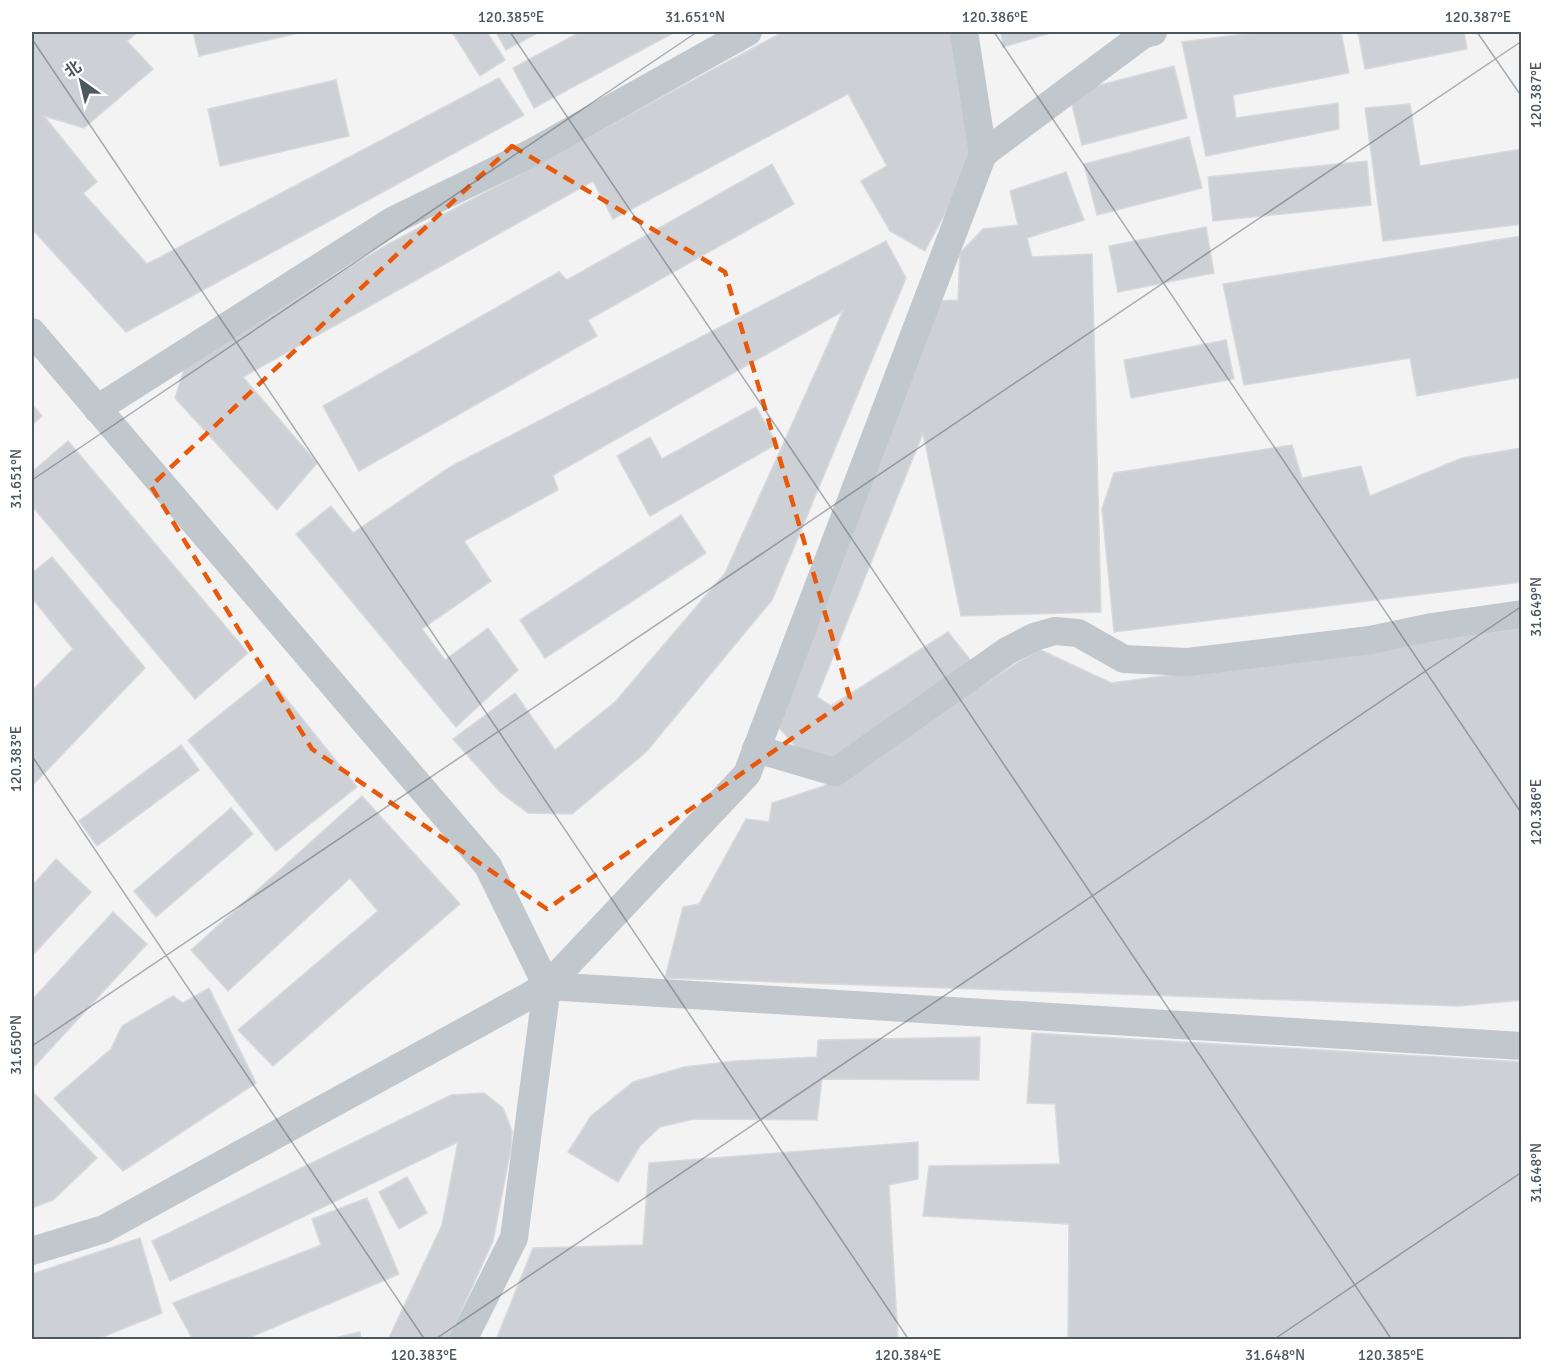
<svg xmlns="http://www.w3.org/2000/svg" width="1553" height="1371" font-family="Signika,'Noto Sans SC',sans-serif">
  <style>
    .building { fill: #cdd0d4; stroke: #d7d9dd; stroke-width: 1.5 }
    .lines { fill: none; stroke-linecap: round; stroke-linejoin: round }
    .minor { stroke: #c0c7cd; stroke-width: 28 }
    .marked { fill: none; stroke: #e8590c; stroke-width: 4.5; stroke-dasharray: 12 8; stroke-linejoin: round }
    .ticks { fill: none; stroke: #4c575e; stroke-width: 1.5; stroke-opacity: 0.45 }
    .neatline { fill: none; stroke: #4c575e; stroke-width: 2 }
    .ticks-label { font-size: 15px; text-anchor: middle; fill: #4c575e }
  </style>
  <rect width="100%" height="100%" fill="#f4f3f3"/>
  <g class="building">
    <polygon points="32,32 138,32 127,41 153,69 84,128 44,116 97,182 83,193 147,264 499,78 524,115 126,332 32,229"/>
    <polygon points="193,32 303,32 199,56"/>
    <polygon points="452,32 487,32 505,60 480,76"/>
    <polygon points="496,32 539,32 506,50"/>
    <polygon points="580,32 675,32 534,108 513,68"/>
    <polygon points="783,32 956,32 976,155 925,251 890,231 861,181 887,166 848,94 613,219 593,181 243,377 317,463 277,510 175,398 186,363 385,246"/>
    <polygon points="1001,32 1054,32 1003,47"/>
    <polygon points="1261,32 1341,32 1349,73 1233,95 1236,118 1338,103 1339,129 1206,156 1182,42"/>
    <polygon points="1358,32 1464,32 1467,49 1365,69"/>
    <polygon points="1174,66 1187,118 1082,145 1069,93"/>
    <polygon points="336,80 349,136 220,166 208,109"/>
    <polygon points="1410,104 1420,166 1522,149 1522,224 1383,241 1365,108"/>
    <polygon points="1189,137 1202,188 1097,215 1084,164"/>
    <polygon points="1367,161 1371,205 1213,221 1208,177"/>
    <polygon points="772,164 794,204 588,320 597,336 359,471 323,406 559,272 567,280"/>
    <polygon points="1066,172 1084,220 1027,238 1032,257 1092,254 1101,612 961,616 923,433 817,697 831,706 948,632 972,662 827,761 802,754 776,724 937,301 958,300 960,253 983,229 1018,225 1010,191"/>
    <polygon points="1206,227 1214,273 1118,292 1109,246"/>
    <polygon points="1522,236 1522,377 1417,396 1410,358 1244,385 1223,284"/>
    <polygon points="886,241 906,278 772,600 646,752 572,814 528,813 500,792 453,739 515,693 555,750 615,702 725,573 843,311 553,475 558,490 464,541 491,581 422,629 445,660 488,628 518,670 456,727 296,534 331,506 353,533 450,467"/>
    <polygon points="1226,340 1234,379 1131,398 1124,360"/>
    <polygon points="32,404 42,416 32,425"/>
    <polygon points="756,407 777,444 650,516 617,456 650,437 662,459"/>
    <polygon points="68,441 248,653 195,699 32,506 32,472"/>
    <polygon points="1292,445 1302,478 1361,466 1370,496 1462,458 1522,448 1522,582 1114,632 1102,509 1114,473"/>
    <polygon points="681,515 706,553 545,658 520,620"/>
    <polygon points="52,557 145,668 32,786 32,691 73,649 32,598 32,573"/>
    <polygon points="1522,628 1522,1000 1458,1006 665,978 683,907 699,904 746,819 769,822 772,803 824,786 1039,649 1111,683"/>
    <polygon points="268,676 357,787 276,851 188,740"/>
    <polygon points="181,745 199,770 97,846 79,821"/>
    <polygon points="362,796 460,904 273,1066 238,1030 378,911 350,878 228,991 191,950"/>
    <polygon points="231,808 253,834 156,917 134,891"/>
    <polygon points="56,859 91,892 32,956 32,886"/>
    <polygon points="113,912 147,944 32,1069 32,1000"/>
    <polygon points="209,988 256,1083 123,1171 54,1098 111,1049 122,1026 173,996 183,1003"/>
    <polygon points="1032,1033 1522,1062 1522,1340 1068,1340 1069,1224 923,1216 929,1166 1060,1164 1055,1104 1027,1103"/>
    <polygon points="980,1037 979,1080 822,1079 817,1120 694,1119 660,1127 640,1146 618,1182 568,1152 591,1116 633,1082 684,1067 735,1061 817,1057 818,1040"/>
    <polygon points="32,1091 97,1158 53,1200 32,1208"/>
    <polygon points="484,1093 503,1108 512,1131 511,1148 493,1241 448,1340 388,1340 442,1225 458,1142 170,1281 152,1241 451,1095"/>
    <polygon points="918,1142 918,1179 889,1185 898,1340 496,1340 533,1248 643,1245 649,1163"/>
    <polygon points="407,1177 427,1213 399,1229 379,1192"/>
    <polygon points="367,1198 399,1274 244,1340 193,1340 173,1303 321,1245 312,1219"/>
    <polygon points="140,1238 162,1313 95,1340 32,1340 32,1274"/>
    <polygon points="360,1332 361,1340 326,1340"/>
  </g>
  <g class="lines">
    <g class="minor">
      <polyline points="983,154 1144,34 1153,32"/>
      <polyline points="32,332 488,866 547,986 514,1238 463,1340"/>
      <polyline points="97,409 392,221 533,152 748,32"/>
      <polyline points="756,749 835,772 1007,651 1034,637 1055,631 1078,633 1124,659 1188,662 1370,640 1432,627 1522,614"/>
      <polyline points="547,986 1522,1046"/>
      <polyline points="32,1251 104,1229 547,986 747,774 983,154 964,32"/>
    </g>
  </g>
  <path class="marked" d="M512,146L725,272L850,698L547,909L312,749L151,486Z"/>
  <path class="ticks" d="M510,32L1392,1340M994,32L1522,814M1477,32L1522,97M32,39L909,1340M32,480L697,32M32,756L425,1340M32,1046L1522,41M434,1340L1522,606M1273,1340L1522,1172"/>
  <rect width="1553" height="1371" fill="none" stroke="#ffffff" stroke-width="66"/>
  <g transform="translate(81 81) rotate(326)" stroke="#ffffff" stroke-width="4.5" paint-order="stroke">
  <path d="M0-4.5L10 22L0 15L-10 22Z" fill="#4c575e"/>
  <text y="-9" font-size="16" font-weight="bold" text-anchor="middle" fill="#4c575e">北</text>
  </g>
  <rect x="33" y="33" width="1487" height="1305" class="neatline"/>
  <g class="ticks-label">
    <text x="511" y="22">120.385°E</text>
    <text x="695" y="22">31.651°N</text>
    <text x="995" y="22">120.386°E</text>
    <text x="1478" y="22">120.387°E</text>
    <text transform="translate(1536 95) rotate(-90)" y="5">120.387°E</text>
    <text transform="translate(16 479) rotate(-90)" y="5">31.651°N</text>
    <text transform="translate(1536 607) rotate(-90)" y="5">31.649°N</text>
    <text transform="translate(16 759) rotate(-90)" y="5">120.383°E</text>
    <text transform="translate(1536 812) rotate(-90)" y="5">120.386°E</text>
    <text transform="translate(16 1045) rotate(-90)" y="5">31.650°N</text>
    <text transform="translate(1536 1173) rotate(-90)" y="5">31.648°N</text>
    <text x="424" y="1360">120.383°E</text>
    <text x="908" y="1360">120.384°E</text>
    <text x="1275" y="1360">31.648°N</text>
    <text x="1391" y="1360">120.385°E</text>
  </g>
</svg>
